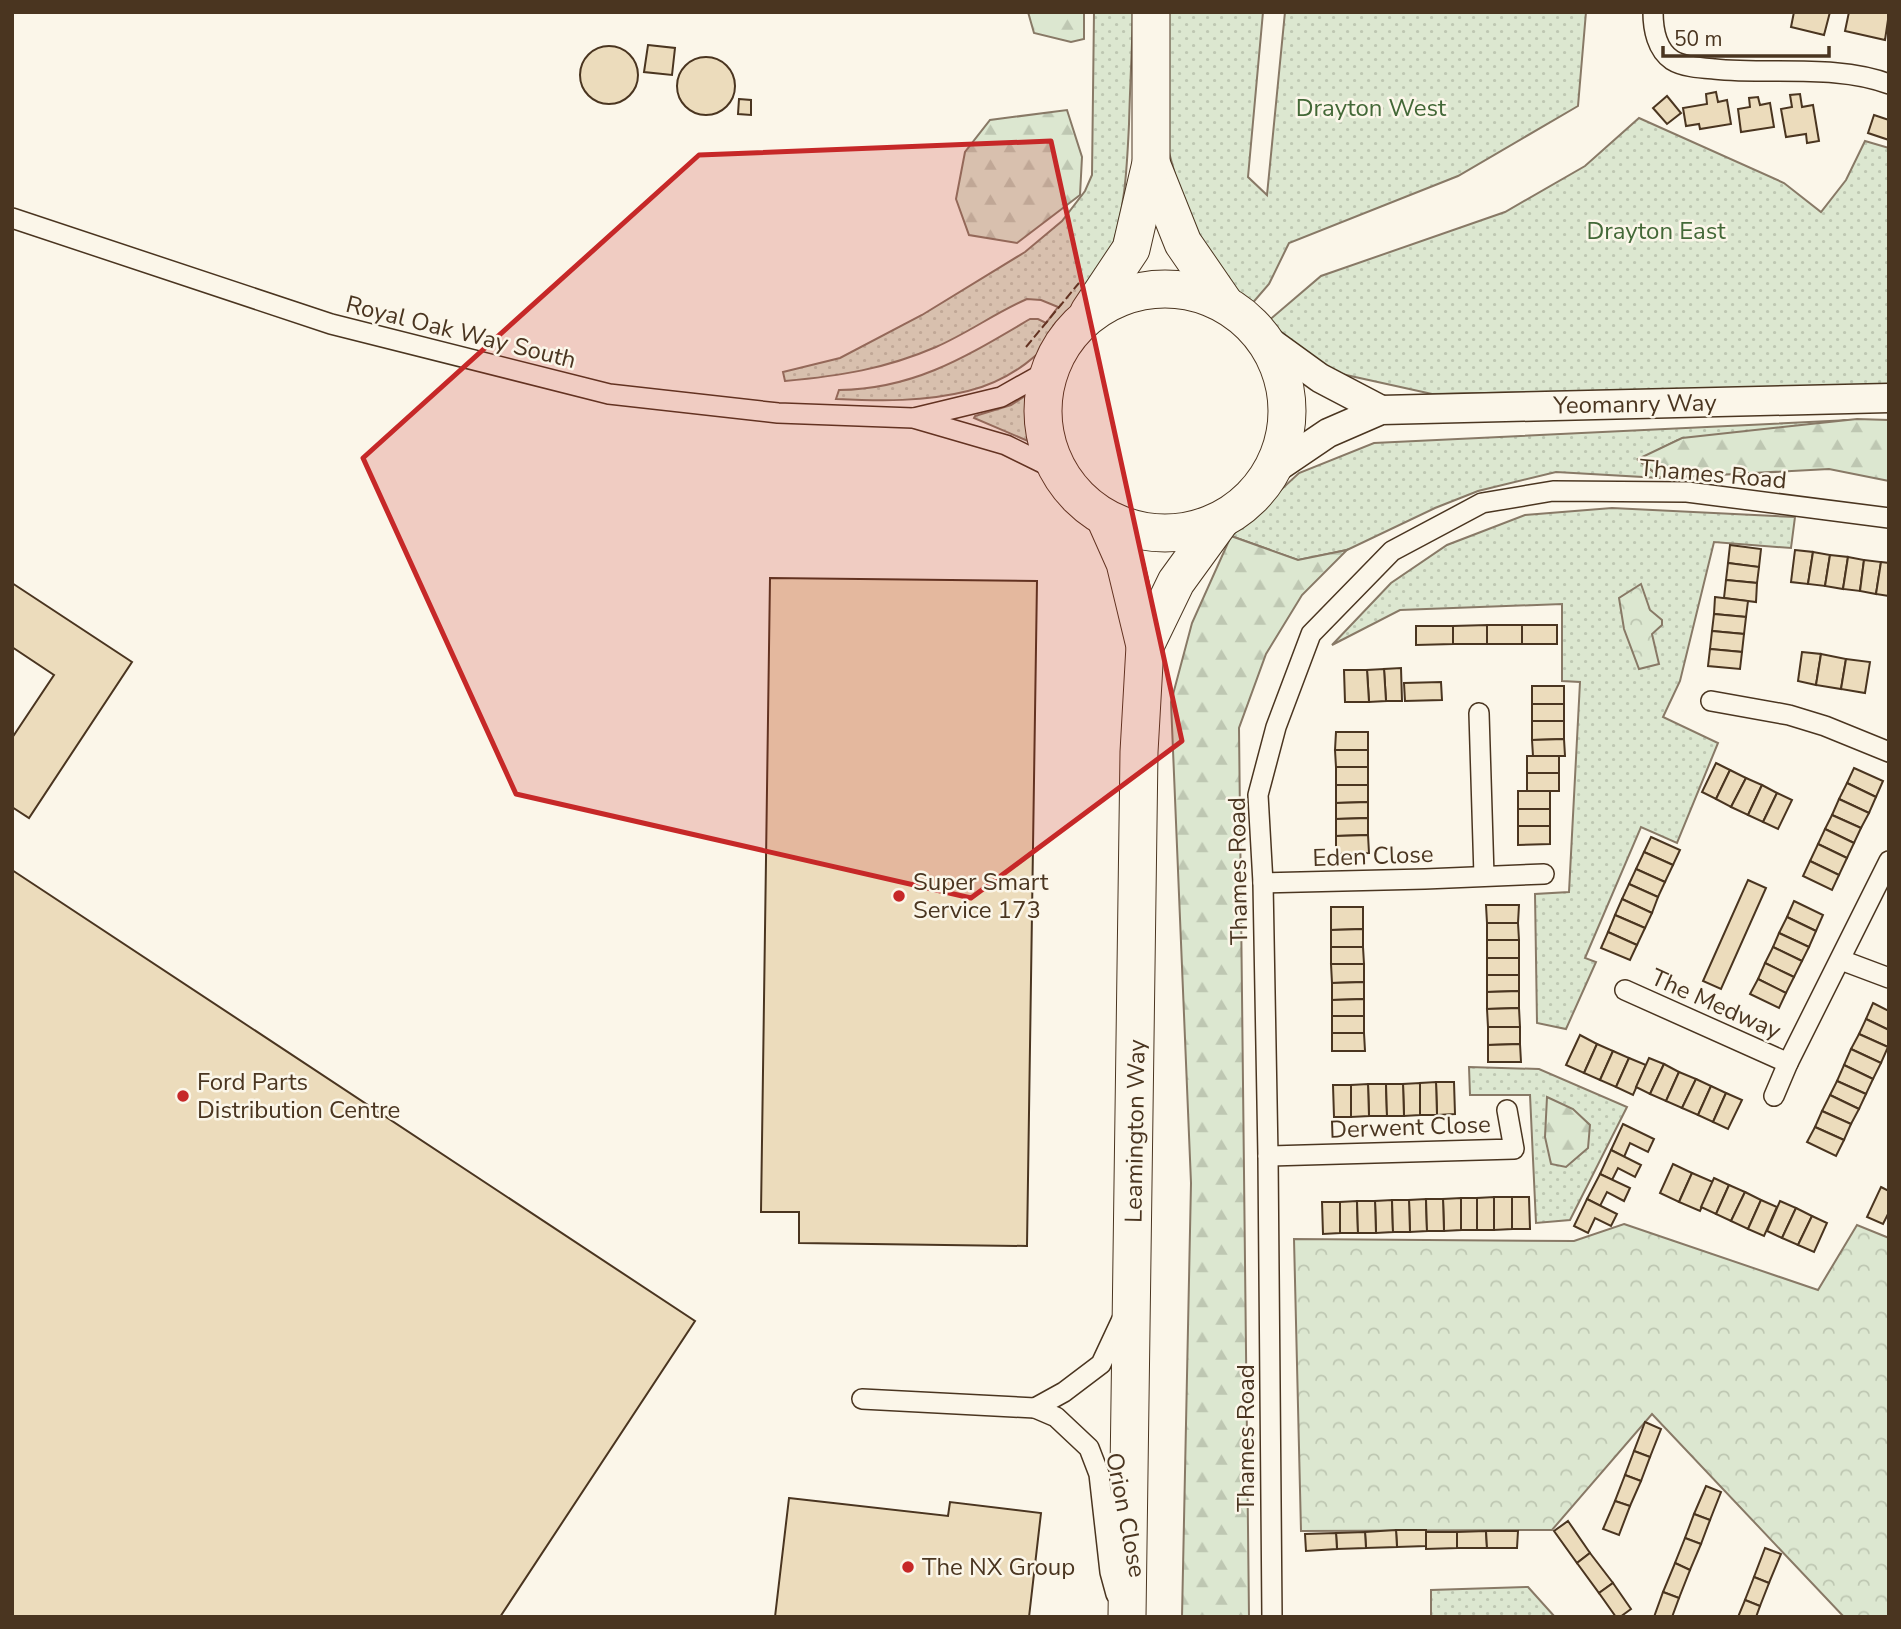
<svg xmlns="http://www.w3.org/2000/svg" width="1901" height="1629" font-family="'Nunito Sans',sans-serif">
  <style>
    .grass { fill: url(#grass-dots); stroke: #887966; stroke-width: 2 }
    .forest { fill: url(#forest-firs); stroke: #887966; stroke-width: 2 }
    .park { fill: url(#park-crowns); stroke: #887966; stroke-width: 2 }
    .building { fill: #ecdcbc; stroke: #4a3520; stroke-width: 2 }
    .lines { fill: none; stroke-linecap: round; stroke-linejoin: round }
    .street-casing { stroke: #4a3520; stroke-width: 22 }
    .secondary-casing { stroke: #4a3520; stroke-width: 31 }
    .highway-casing { stroke: #4a3520; stroke-width: 39 }
    .street { stroke: #fbf6e9; stroke-width: 19 }
    .secondary { stroke: #fbf6e9; stroke-width: 28 }
    .highway { stroke: #fbf6e9; stroke-width: 37 }
    .fence { stroke: #4a3520; stroke-width: 2; stroke-dasharray: 9 3.5; stroke-linecap: butt }
    .marked { fill: #c62828; fill-opacity: 0.2; stroke: #c62828; stroke-width: 5; stroke-linejoin: round }
    .poi-dot { fill: #c62828; stroke: #fbf6e9; stroke-width: 2.5 }
    .labels { text-anchor: middle; dominant-baseline: central; stroke-width: 5; stroke-linejoin: round; paint-order: stroke }
    .park-label { font-size: 24px; fill: #436837; stroke: #fbf6e9 }
    .street-label { font-size: 24px; fill: #4a3520; stroke: #fbf6e9 }
    .poi-label { font-size: 24px; fill: #4a3520; stroke: #fbf6e9; text-anchor: start }
  </style>
  <defs>
    <pattern id="grass-dots" width="8" height="8" patternUnits="userSpaceOnUse" patternTransform="scale(1.75)"><rect width="8" height="8" fill="#dce7d0"/><path d="M2 2h.1M6 6h.1" fill="none" stroke="#bec7b2" stroke-width="1.8" stroke-linecap="round"/></pattern>
    <pattern id="forest-firs" width="22" height="20" patternUnits="userSpaceOnUse" patternTransform="scale(1.75)"><rect width="22" height="20" fill="#dce7d0"/><path d="M5 1l3.5 6h-7zM16 11l3.5 6h-7z" fill="#bec7b2"/></pattern>
    <pattern id="park-crowns" width="20" height="18" patternUnits="userSpaceOnUse" patternTransform="scale(1.75)"><rect width="20" height="18" fill="#dce7d0"/><path d="M2 6a3 3 0 1 1 6 0M12 15a3 3 0 1 1 6 0" fill="none" stroke="#bec7b2"/></pattern>
  </defs>
  <rect width="100%" height="100%" fill="#fbf6e9"/>
  <g class="grass">
    <path d="M1094,12H1133C1132,50 1130,87 1129,124C1127,168 1125,214 1109,255C1100,279 1084,298 1070,318C1045,353 1010,381 968,391C924,402 881,401 836,399L839,390C915,389 967,356 1030,319H1038L1046,323L1058,307L1041,300L1027,299C995,313 968,333 936,347C885,369 840,376 785,381L783,372L840,358L922,315L1025,252L1062,221L1085,191L1092,175Z"/>
    <polygon points="1166,12 1263,12 1248,177 1267,195 1285,12 1586,12 1578,106 1458,176 1289,243 1269,284 1250,306 1227,285 1185,211 1164,134"/>
    <polygon points="1639,118 1784,183 1821,212 1846,180 1865,141 1889,148 1889,385 1432,394 1328,371 1267,322 1321,276 1505,212 1585,166"/>
    <polygon points="1033,391 1037,391 1035,414 1038,441 1035,444 974,418 975,416 1011,405"/>
    <polygon points="1850,420 1678,440 1638,460 1661,478 1556,472 1478,491 1435,508 1347,550 1298,560 1231,536 1299,473 1374,443"/>
    <polygon points="1612,508 1795,517 1791,548 1714,542 1680,681 1663,717 1718,743 1677,843 1641,827 1585,958 1596,962 1566,1029 1537,1023 1535,894 1569,892 1580,682 1562,681 1562,604 1400,610 1332,645 1391,583 1447,545 1525,515"/>
    <polygon points="1469,1067 1539,1069 1627,1107 1570,1220 1536,1223 1530,1095 1470,1095"/>
    <polygon points="1528,1587 1555,1617 1431,1617 1431,1590"/>
  </g>
  <g class="forest">
    <polygon points="1028,12 1084,12 1084,39 1071,42 1034,33"/>
    <polygon points="1067,110 1082,157 1080,195 1017,243 969,235 956,199 965,152 990,120"/>
    <polygon points="1857,419 1889,420 1889,481 1829,469 1661,478 1638,459 1682,438"/>
    <polygon points="1231,536 1298,560 1347,550 1302,595 1266,654 1239,728 1249,1617 1182,1617 1191,1183 1171,702 1192,623"/>
    <polygon points="1547,1097 1573,1109 1590,1125 1588,1148 1566,1167 1551,1164 1545,1137"/>
  </g>
  <g class="park">
    <polygon points="1641,584 1650,610 1662,620 1662,625 1652,634 1659,664 1639,669 1624,629 1619,598"/>
    <polygon points="1624,1224 1818,1290 1857,1225 1889,1238 1889,1617 1844,1617 1652,1414 1552,1530 1301,1531 1294,1239 1574,1241"/>
  </g>
  <g class="building">
    <polygon points="1794,12 1830,12 1824,35 1791,27"/>
    <polygon points="1849,12 1889,13 1885,40 1845,31"/>
    <polygon points="648,45 675,48 672,75 644,72"/>
    <circle cx="609" cy="75" r="29"/>
    <circle cx="706" cy="86" r="29"/>
    <polygon points="1716,92 1718,102 1727,100 1731,124 1700,129 1699,124 1686,126 1683,108 1707,104 1706,94"/>
    <polygon points="1800,94 1802,107 1813,105 1819,141 1807,143 1806,134 1786,137 1781,109 1792,107 1790,95"/>
    <polygon points="1667,96 1681,113 1667,124 1653,108"/>
    <polygon points="1758,97 1760,105 1770,103 1774,127 1741,132 1738,109 1750,107 1749,98"/>
    <polygon points="739,99 751,100 751,115 738,114"/>
    <polygon points="1874,115 1889,120 1889,140 1868,133"/>
    <polygon points="1730,545 1761,549 1759,567 1728,563"/>
    <polygon points="1795,550 1813,552 1808,584 1791,582"/>
    <polygon points="1813,552 1830,555 1825,586 1808,584"/>
    <polygon points="1830,555 1848,557 1843,589 1825,586"/>
    <polygon points="1848,557 1864,560 1860,591 1843,589"/>
    <polygon points="1864,560 1881,562 1876,594 1860,591"/>
    <polygon points="1881,562 1889,563 1889,596 1876,594"/>
    <polygon points="1728,563 1759,567 1757,583 1726,580"/>
    <polygon points="770,578 1037,581 1027,1246 799,1243 799,1212 761,1212"/>
    <polygon points="1726,580 1757,583 1756,602 1724,598"/>
    <polygon points="12,583 132,662 29,818 12,807 12,738 54,675 12,647"/>
    <polygon points="1715,597 1748,601 1746,617 1714,614"/>
    <polygon points="1714,614 1746,617 1744,634 1712,631"/>
    <polygon points="1487,625 1487,644 1453,644 1453,626"/>
    <rect x="1487" y="625" width="35" height="19"/>
    <rect x="1522" y="625" width="35" height="19"/>
    <polygon points="1416,626 1453,626 1453,644 1416,645"/>
    <polygon points="1712,631 1744,634 1742,652 1710,649"/>
    <polygon points="1710,649 1742,652 1740,669 1708,666"/>
    <polygon points="1802,652 1821,654 1816,685 1798,681"/>
    <polygon points="1821,654 1846,659 1841,689 1816,685"/>
    <polygon points="1846,659 1870,662 1865,693 1841,689"/>
    <polygon points="1401,668 1402,701 1386,701 1384,669"/>
    <polygon points="1384,669 1386,701 1369,702 1367,670"/>
    <polygon points="1344,670 1367,670 1369,702 1345,702"/>
    <polygon points="1441,682 1442,700 1405,701 1404,683"/>
    <rect x="1532" y="686" width="32" height="18"/>
    <rect x="1532" y="704" width="32" height="17"/>
    <polygon points="1532,721 1564,721 1564,739 1532,740"/>
    <polygon points="1336,732 1368,732 1368,750 1335,750"/>
    <polygon points="1564,739 1565,756 1533,756 1532,740"/>
    <polygon points="1335,750 1368,750 1368,767 1336,767"/>
    <rect x="1527" y="756" width="32" height="17"/>
    <polygon points="1716,763 1730,770 1716,799 1702,792"/>
    <rect x="1336" y="767" width="32" height="18"/>
    <polygon points="1854,768 1883,781 1876,797 1847,783"/>
    <polygon points="1730,770 1746,778 1731,807 1716,799"/>
    <rect x="1527" y="773" width="32" height="18"/>
    <polygon points="1746,778 1762,785 1748,815 1731,807"/>
    <polygon points="1847,783 1876,797 1869,813 1839,799"/>
    <polygon points="1336,785 1368,785 1368,802 1336,803"/>
    <polygon points="1762,785 1777,793 1763,822 1748,815"/>
    <rect x="1518" y="791" width="32" height="18"/>
    <polygon points="1777,793 1792,800 1778,829 1763,822"/>
    <polygon points="1839,799 1869,813 1861,828 1832,815"/>
    <polygon points="1368,802 1368,818 1336,819 1336,803"/>
    <rect x="1518" y="809" width="32" height="17"/>
    <polygon points="1832,815 1861,828 1854,843 1825,829"/>
    <polygon points="1368,818 1368,835 1336,836 1336,819"/>
    <polygon points="1518,826 1550,826 1550,844 1518,845"/>
    <polygon points="1825,829 1854,843 1847,858 1818,844"/>
    <polygon points="1368,835 1369,853 1336,854 1336,836"/>
    <polygon points="1651,837 1680,850 1673,865 1644,852"/>
    <polygon points="1818,844 1847,858 1839,875 1810,861"/>
    <polygon points="1644,852 1673,865 1665,882 1636,869"/>
    <polygon points="1810,861 1839,875 1832,890 1803,876"/>
    <polygon points="1636,869 1665,882 1658,897 1629,884"/>
    <polygon points="12,870 695,1321 500,1617 12,1617"/>
    <polygon points="1748,880 1766,888 1721,989 1703,981"/>
    <polygon points="1629,884 1658,897 1652,913 1622,899"/>
    <polygon points="1622,899 1652,913 1645,928 1615,915"/>
    <polygon points="1794,901 1823,915 1816,931 1787,917"/>
    <polygon points="1486,905 1519,905 1518,923 1487,923"/>
    <polygon points="1331,907 1363,907 1363,929 1331,930"/>
    <polygon points="1615,915 1645,928 1637,945 1608,932"/>
    <polygon points="1787,917 1816,931 1809,947 1779,933"/>
    <polygon points="1487,923 1518,923 1519,940 1487,940"/>
    <polygon points="1363,929 1363,947 1331,947 1331,930"/>
    <polygon points="1608,932 1637,945 1630,960 1601,948"/>
    <polygon points="1779,933 1809,947 1802,961 1773,947"/>
    <rect x="1487" y="940" width="32" height="18"/>
    <polygon points="1331,947 1363,947 1364,964 1331,964"/>
    <polygon points="1773,947 1802,961 1794,977 1765,963"/>
    <rect x="1487" y="958" width="32" height="17"/>
    <polygon points="1765,963 1794,977 1786,993 1758,979"/>
    <polygon points="1331,964 1364,964 1364,982 1332,983"/>
    <polygon points="1487,975 1519,975 1519,991 1487,992"/>
    <polygon points="1758,979 1786,993 1779,1008 1750,994"/>
    <polygon points="1364,982 1364,999 1332,1000 1332,983"/>
    <polygon points="1519,991 1519,1008 1487,1009 1487,992"/>
    <polygon points="1364,999 1364,1016 1332,1016 1332,1000"/>
    <polygon points="1873,1003 1889,1011 1889,1030 1866,1019"/>
    <polygon points="1519,1008 1520,1027 1488,1027 1487,1009"/>
    <rect x="1332" y="1016" width="32" height="17"/>
    <polygon points="1866,1019 1889,1030 1888,1047 1859,1034"/>
    <polygon points="1488,1027 1520,1027 1520,1044 1488,1045"/>
    <polygon points="1332,1033 1364,1033 1365,1051 1332,1051"/>
    <polygon points="1859,1034 1888,1047 1881,1063 1851,1049"/>
    <polygon points="1580,1035 1597,1044 1584,1073 1566,1065"/>
    <polygon points="1520,1044 1521,1062 1488,1062 1488,1045"/>
    <polygon points="1597,1044 1613,1051 1600,1080 1584,1073"/>
    <polygon points="1851,1049 1881,1063 1873,1079 1844,1065"/>
    <polygon points="1613,1051 1629,1058 1616,1087 1600,1080"/>
    <polygon points="1629,1058 1646,1065 1633,1095 1616,1087"/>
    <polygon points="1649,1058 1664,1064 1650,1094 1636,1087"/>
    <polygon points="1664,1064 1679,1072 1666,1101 1650,1094"/>
    <polygon points="1844,1065 1873,1079 1866,1094 1837,1081"/>
    <polygon points="1679,1072 1696,1079 1682,1108 1666,1101"/>
    <polygon points="1696,1079 1711,1086 1698,1115 1682,1108"/>
    <polygon points="1837,1081 1866,1094 1859,1109 1830,1095"/>
    <polygon points="1436,1082 1454,1082 1455,1114 1437,1115"/>
    <polygon points="1436,1082 1437,1115 1420,1115 1420,1083"/>
    <polygon points="1420,1083 1420,1115 1404,1116 1403,1084"/>
    <polygon points="1368,1084 1386,1084 1387,1116 1369,1116"/>
    <polygon points="1368,1084 1369,1116 1351,1117 1351,1085"/>
    <polygon points="1386,1084 1403,1084 1404,1116 1387,1116"/>
    <polygon points="1333,1085 1351,1085 1351,1117 1334,1117"/>
    <polygon points="1711,1086 1726,1093 1713,1122 1698,1115"/>
    <polygon points="1726,1093 1742,1100 1728,1129 1713,1122"/>
    <polygon points="1830,1095 1859,1109 1851,1124 1822,1111"/>
    <polygon points="1822,1111 1851,1124 1844,1140 1815,1127"/>
    <polygon points="1623,1124 1654,1139 1648,1152 1630,1143 1624,1157 1611,1150"/>
    <polygon points="1815,1127 1844,1140 1836,1156 1807,1142"/>
    <polygon points="1611,1150 1641,1165 1635,1177 1618,1168 1612,1180 1600,1174"/>
    <polygon points="1673,1164 1692,1173 1679,1202 1660,1193"/>
    <polygon points="1692,1173 1713,1182 1700,1211 1679,1202"/>
    <polygon points="1600,1174 1630,1188 1624,1201 1607,1192 1600,1206 1587,1199"/>
    <polygon points="1714,1178 1729,1185 1716,1214 1701,1207"/>
    <polygon points="1729,1185 1745,1192 1731,1221 1716,1214"/>
    <polygon points="1881,1187 1889,1191 1889,1212 1883,1224 1867,1217"/>
    <polygon points="1745,1192 1761,1200 1748,1229 1731,1221"/>
    <polygon points="1494,1197 1494,1230 1477,1230 1477,1198"/>
    <polygon points="1494,1197 1512,1197 1512,1229 1494,1230"/>
    <polygon points="1512,1197 1529,1197 1530,1229 1512,1229"/>
    <polygon points="1461,1198 1461,1230 1444,1231 1443,1199"/>
    <rect x="1461" y="1198" width="16" height="32"/>
    <polygon points="1426,1199 1427,1231 1410,1232 1409,1200"/>
    <polygon points="1426,1199 1443,1199 1444,1231 1427,1231"/>
    <polygon points="1587,1199 1617,1214 1611,1226 1595,1218 1588,1233 1574,1226"/>
    <polygon points="1392,1200 1393,1232 1376,1233 1375,1201"/>
    <polygon points="1392,1200 1409,1200 1410,1232 1393,1232"/>
    <polygon points="1761,1200 1777,1207 1764,1236 1748,1229"/>
    <polygon points="1357,1201 1358,1233 1340,1233 1340,1202"/>
    <polygon points="1357,1201 1375,1201 1376,1233 1358,1233"/>
    <polygon points="1780,1201 1796,1208 1782,1238 1767,1231"/>
    <polygon points="1322,1202 1340,1202 1340,1233 1323,1234"/>
    <polygon points="1796,1208 1812,1216 1798,1245 1782,1238"/>
    <polygon points="1812,1216 1827,1223 1814,1252 1798,1245"/>
    <polygon points="1645,1422 1661,1429 1650,1457 1634,1451"/>
    <polygon points="1634,1451 1650,1457 1641,1481 1625,1475"/>
    <polygon points="1625,1475 1641,1481 1630,1506 1615,1501"/>
    <polygon points="1706,1486 1721,1492 1710,1520 1694,1514"/>
    <polygon points="789,1498 948,1516 950,1502 1041,1513 1029,1617 775,1617"/>
    <polygon points="1615,1501 1630,1506 1619,1535 1603,1529"/>
    <polygon points="1694,1514 1710,1520 1701,1544 1685,1538"/>
    <polygon points="1568,1521 1590,1553 1577,1563 1554,1531"/>
    <polygon points="1396,1530 1426,1530 1426,1546 1397,1547"/>
    <polygon points="1396,1530 1397,1547 1366,1548 1365,1532"/>
    <polygon points="1486,1531 1487,1548 1457,1548 1457,1532"/>
    <polygon points="1486,1531 1518,1531 1517,1548 1487,1548"/>
    <polygon points="1365,1532 1366,1548 1337,1549 1336,1533"/>
    <polygon points="1426,1532 1457,1532 1457,1548 1426,1549"/>
    <polygon points="1336,1533 1337,1549 1306,1551 1305,1534"/>
    <polygon points="1685,1538 1701,1544 1690,1570 1675,1563"/>
    <polygon points="1765,1548 1781,1554 1769,1583 1754,1577"/>
    <polygon points="1590,1553 1613,1583 1599,1593 1577,1563"/>
    <polygon points="1675,1563 1690,1570 1679,1598 1663,1592"/>
    <polygon points="1754,1577 1769,1583 1760,1606 1745,1600"/>
    <polygon points="1613,1583 1631,1609 1620,1617 1616,1617 1599,1593"/>
    <polygon points="1663,1592 1679,1598 1672,1617 1654,1617"/>
    <polygon points="1745,1600 1760,1606 1756,1617 1738,1617"/>
  </g>
  <g class="lines">
    <defs>
      <g id="street">
        <path d="M1653,12C1653,29 1657,50 1672,60C1683,67 1701,68 1714,69C1769,75 1837,64 1889,84"/>
        <polyline points="12,218 331,324 609,394 778,413 913,418 1006,445 1059,471"/>
        <polyline points="914,418 1001,397 1051,369"/>
        <polyline points="1711,701 1789,715 1825,726 1889,752"/>
        <polyline points="1479,713 1484,876"/>
        <polyline points="1263,883 1425,879 1544,874"/>
        <polyline points="1841,960 1889,978"/>
        <polyline points="1625,990 1788,1063"/>
        <polyline points="1774,1096 1788,1063 1889,861"/>
        <polyline points="1268,1156 1514,1149 1507,1110"/>
        <polyline points="862,1399 1035,1408 1056,1417 1089,1448 1099,1474 1110,1572 1116,1594"/>
        <polyline points="1035,1408 1064,1392 1101,1364 1123,1317"/>
        <polyline points="1272,1617 1268,1156 1263,883 1258,795 1276,727 1311,634 1392,551 1482,503 1553,491 1687,492 1889,518"/>
      </g>
      <g id="secondary">
        <polyline points="1262,336 1320,378 1381,410"/>
        <polyline points="1269,473 1328,433 1381,410 1889,398"/>
      </g>
      <g id="highway">
        <polyline points="1151,163 1183,243 1225,304"/>
        <circle cx="1165" cy="411" r="122"/>
        <polyline points="1089,312 1131,249 1151,163 1151,12"/>
        <polyline points="1105,518 1125,563 1145,646 1139,752 1127,1617"/>
        <polyline points="1145,646 1176,582 1221,520"/>
      </g>
    </defs>
    <use href="#street" class="street-casing"/>
    <use href="#secondary" class="secondary-casing"/>
    <use href="#highway" class="highway-casing"/>
    <use href="#street" class="street"/>
    <use href="#secondary" class="secondary"/>
    <use href="#highway" class="highway"/>
    <polyline class="fence" points="1026,347 1079,283"/>
  </g>
  <path class="marked" d="M1051,141L1182,741L971,898L516,794L363,458L699,155Z"/>
  <g class="poi-dot">
    <circle cx="899" cy="896" r="7"/>
    <circle cx="183" cy="1096" r="7"/>
    <circle cx="908" cy="1567" r="7"/>
  </g>
  <g class="labels">
    <g class="park-label">
      <text x="1371" y="108">Drayton West</text>
      <text x="1656" y="231">Drayton East</text>
    </g>
    <g class="street-label">
      <text transform="translate(461 332) rotate(14)">Royal Oak Way South</text>
      <text transform="translate(1635 404) rotate(-1)">Yeomanry Way</text>
      <text transform="translate(1713 474) rotate(5)">Thames Road</text>
      <text transform="translate(1373 856) rotate(-2)">Eden Close</text>
      <text transform="translate(1238 871) rotate(-91)">Thames Road</text>
      <text transform="translate(1716 1004) rotate(24)">The Medway</text>
      <text transform="translate(1410 1127) rotate(-2)">Derwent Close</text>
      <text transform="translate(1135 1131) rotate(-89)">Leamington Way</text>
      <text transform="translate(1246 1438) rotate(-90)">Thames Road</text>
      <text transform="translate(1126 1515) rotate(79)">Orion Close</text>
    </g>
    <g class="poi-label">
      <text x="913" y="882">Super Smart<tspan x="913" dy="28">Service 173</tspan></text>
      <text x="197" y="1082">Ford Parts<tspan x="197" dy="28">Distribution Centre</tspan></text>
      <text x="922" y="1567">The NX Group</text>
    </g>
  </g>
  <rect width="1901" height="1629" fill="none" stroke="#4a3520" stroke-width="28"/>
  <path d="M1663 46v10h166v-10" fill="none" stroke="#4a3520" stroke-width="3.5"/>
  <text x="1674" y="46" font-size="21" fill="#4a3520" stroke="#fbf6e9" stroke-width="5" paint-order="stroke">50 m</text>
</svg>
